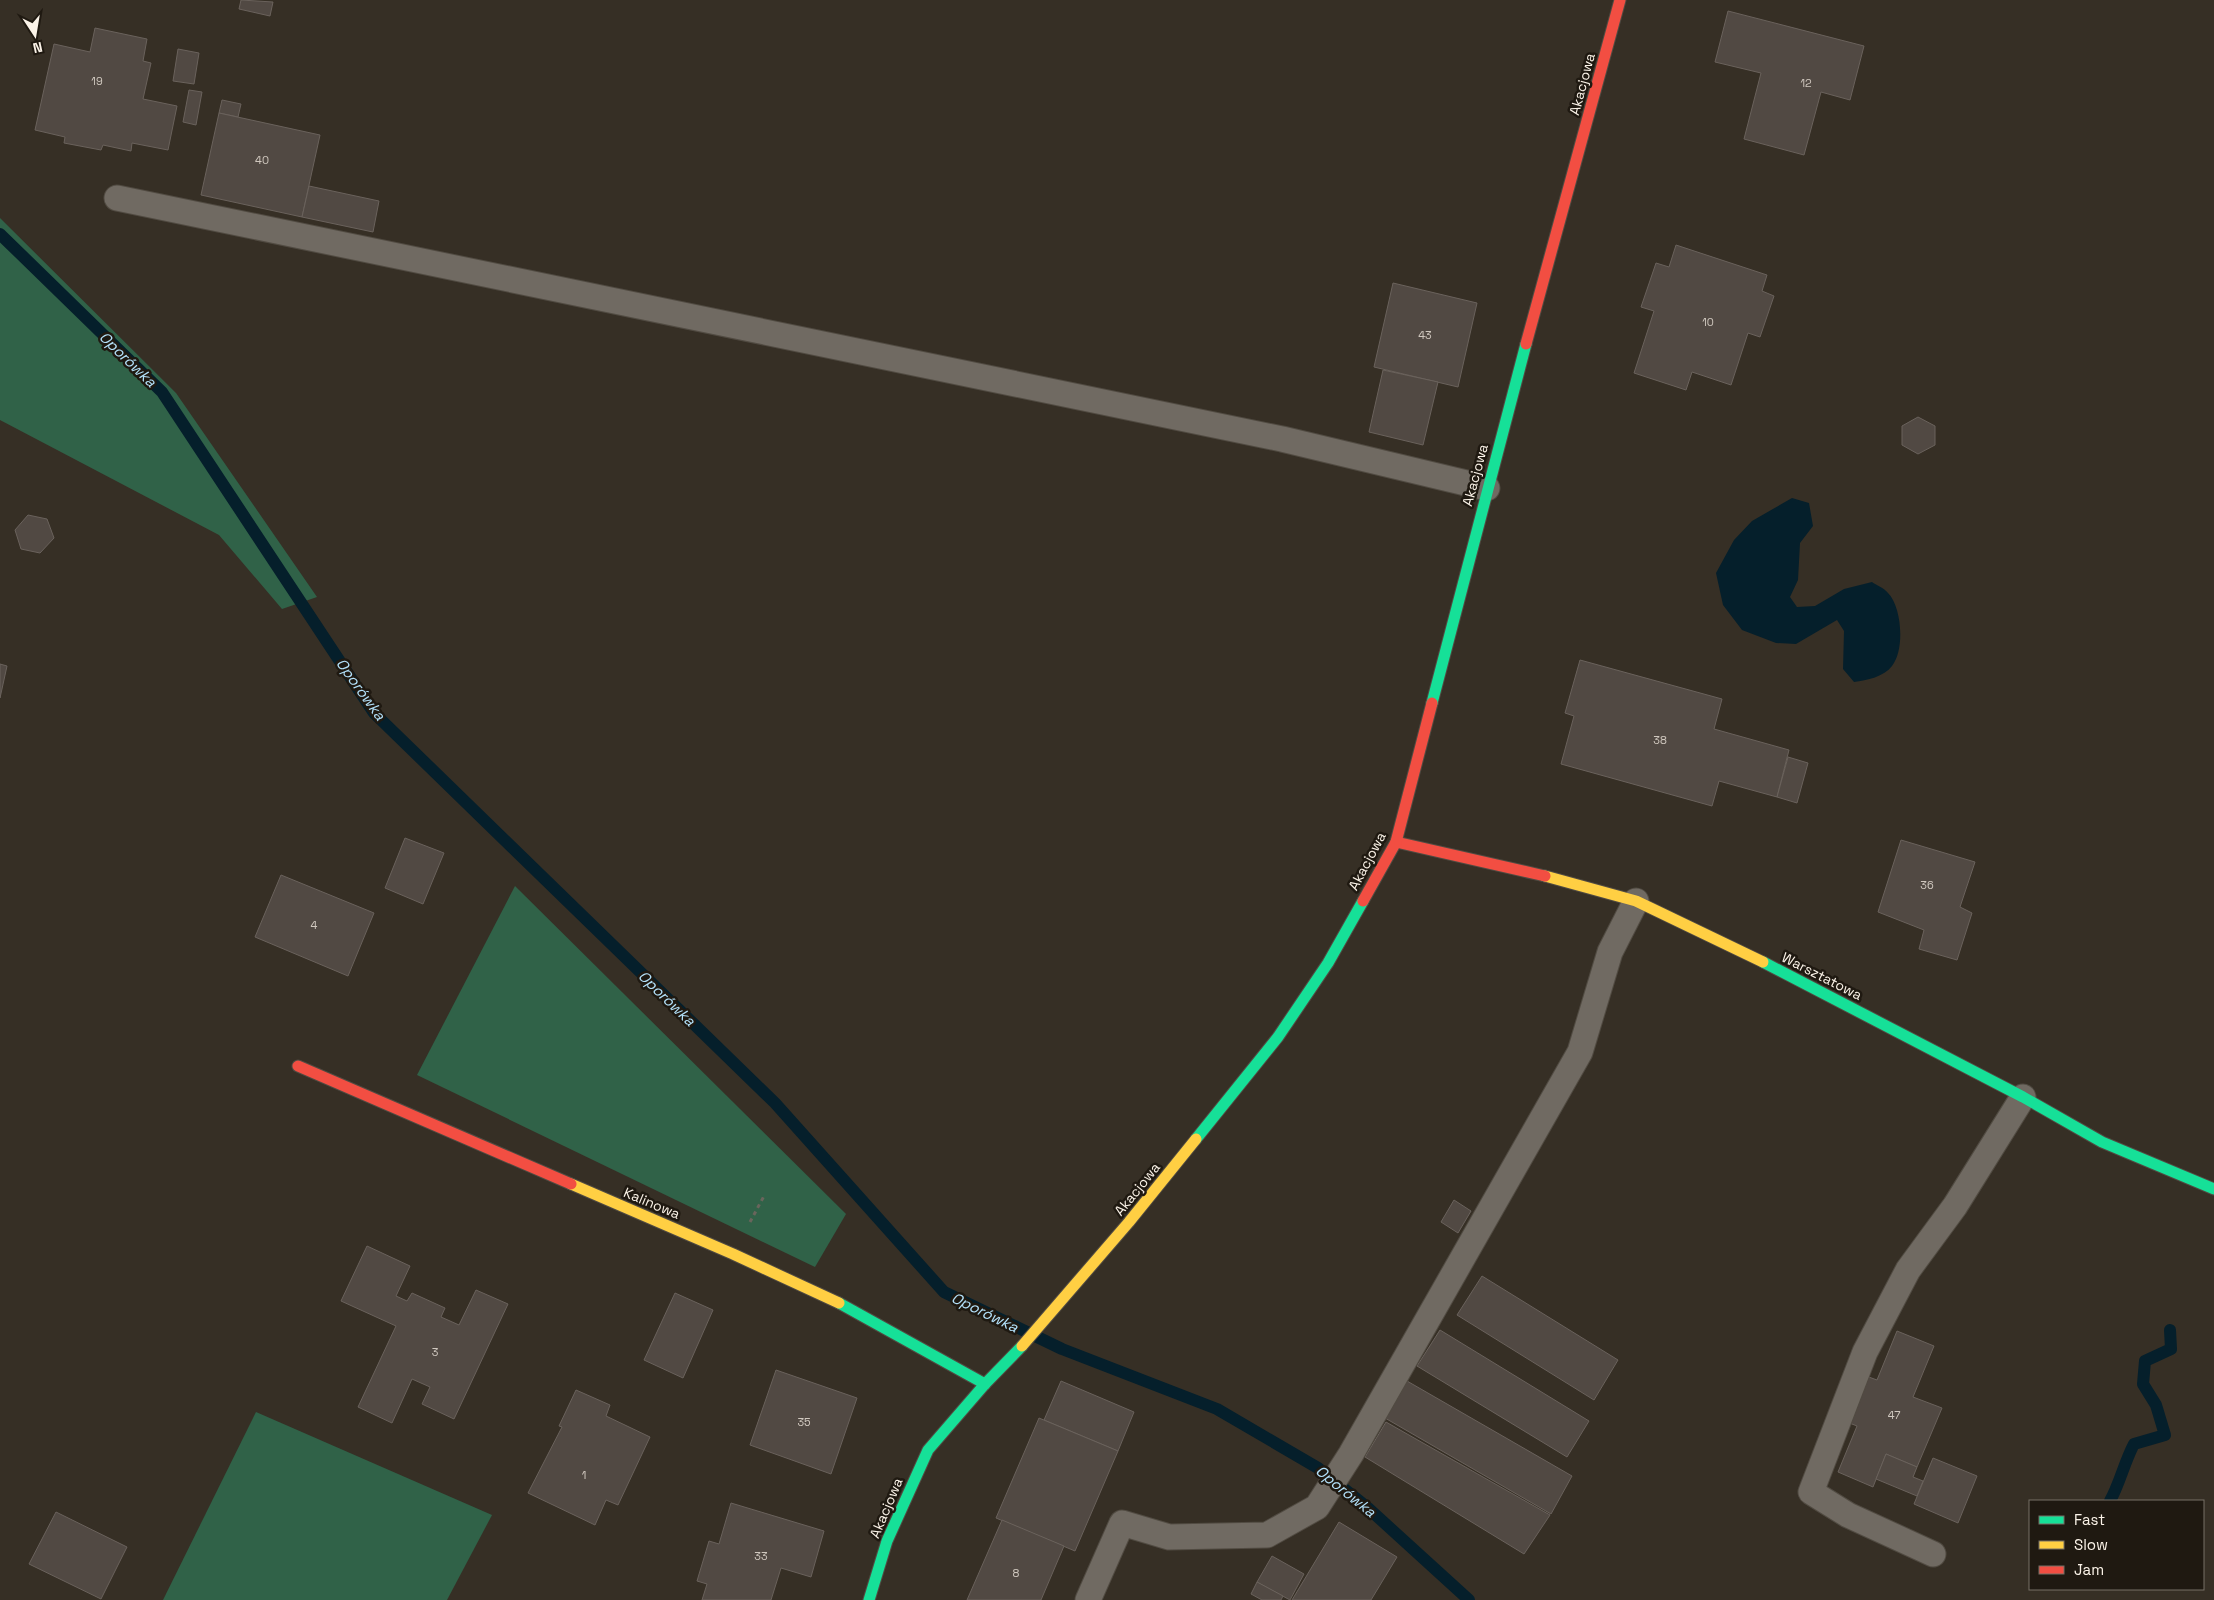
<svg xmlns="http://www.w3.org/2000/svg" width="2214" height="1600" font-family="'Space Grotesk',sans-serif">
  <style>
    .green { fill: #306248 }
    .water { fill: #051f2b }
    .lines { fill: none; stroke-linecap: round; stroke-linejoin: round }
    .stream { stroke: #051f2b; stroke-width: 12 }
    .building { fill: #514943; stroke: #6a625c }
    .lane-casing { stroke: #514b42; stroke-width: 27 }
    .fast-casing { stroke: #514b42; stroke-width: 13 }
    .slow-casing { stroke: #514b42; stroke-width: 13 }
    .jam-casing { stroke: #514b42; stroke-width: 13 }
    .path { stroke: #69655c; stroke-width: 3; stroke-dasharray: 4 4; stroke-linecap: butt }
    .lane { stroke: #706a62; stroke-width: 25 }
    .fast { stroke: #16e098; stroke-width: 11 }
    .slow { stroke: #ffcf43; stroke-width: 11 }
    .jam { stroke: #f24e42; stroke-width: 11 }
    .labels { text-anchor: middle; dominant-baseline: central; stroke-width: 5; stroke-linejoin: round; paint-order: stroke }
    .number-label { font-size: 11px; fill: #d0c8bf }
    .street-label { font-size: 14px; fill: #fbf3e8; stroke: #1f1911 }
    .water-label { font-size: 15px; font-style: italic; fill: #b4e2fb; stroke: #1f1911 }
  </style>
  <rect width="100%" height="100%" fill="#362f25"/>
  <g class="green">
    <polygon points="0,218 176,393 317,597 282,609 219,535 0,420"/>
    <polygon points="515,886 846,1214 815,1267 417,1075"/>
    <polygon points="256,1412 492,1515 447,1600 163,1600"/>
  </g>
  <path class="water" d="M1792,498L1809,503L1813,526L1800,543L1798,580L1790,597L1797,607L1815,606L1844,589L1872,582C1876,585 1884,588 1888,593C1902,607 1905,650 1892,666C1884,677 1867,680 1854,682L1843,669L1844,631L1837,620L1796,644L1776,643L1742,630L1723,605L1716,573L1734,540L1752,521Z"/>
  <g class="lines">
    <g class="stream">
      <polyline points="0,234 162,392 374,713 775,1103 944,1292 1062,1349 1217,1409 1318,1468 1368,1508 1469,1600"/>
      <path d="M2110,1501C2120,1483 2124,1463 2134,1444L2165,1435L2156,1405L2143,1384L2145,1361L2171,1349L2170,1330"/>
    </g>
  </g>
  <g class="building">
    <polygon points="241,0 273,2 270,16 239,9"/>
    <polygon points="1728,11 1864,46 1850,100 1821,92 1804,155 1744,139 1761,73 1715,62"/>
    <polygon points="95,28 147,39 143,61 151,63 143,99 177,106 168,150 132,143 131,151 103,145 101,150 64,143 65,137 35,130 54,44 90,52"/>
    <polygon points="178,49 199,53 194,84 173,81"/>
    <polygon points="189,90 202,92 196,125 183,122"/>
    <polygon points="222,100 241,104 238,117 219,113"/>
    <polygon points="219,113 320,135 302,217 201,195"/>
    <polygon points="309,186 379,201 373,232 302,217"/>
    <polygon points="1676,245 1767,275 1762,291 1774,296 1760,337 1748,333 1731,385 1692,372 1686,390 1634,373 1654,311 1641,307 1656,263 1669,267"/>
    <polygon points="1393,283 1477,303 1458,387 1374,367"/>
    <polygon points="1383,370 1438,382 1423,445 1369,432"/>
    <polygon points="1918,417 1935,426 1935,445 1918,454 1902,445 1902,426"/>
    <polygon points="28,515 47,519 54,538 40,553 21,549 15,530"/>
    <polygon points="1580,660 1722,699 1714,729 1789,750 1777,797 1719,781 1712,806 1561,764 1574,716 1565,713"/>
    <polygon points="0,664 7,666 0,698"/>
    <polygon points="1788,757 1808,763 1797,803 1777,797"/>
    <polygon points="405,838 444,853 423,904 385,888"/>
    <polygon points="1901,840 1975,862 1960,907 1972,913 1957,960 1919,949 1924,930 1878,912"/>
    <polygon points="281,875 374,913 348,976 255,937"/>
    <polygon points="1454,1200 1471,1211 1458,1233 1441,1222"/>
    <polygon points="367,1246 410,1266 396,1296 407,1301 412,1293 445,1308 441,1317 459,1325 476,1290 508,1304 454,1419 422,1404 430,1387 412,1379 392,1423 358,1407 396,1326 341,1301"/>
    <polygon points="1482,1276 1618,1360 1594,1400 1457,1315"/>
    <polygon points="675,1293 713,1310 683,1378 644,1360"/>
    <polygon points="1440,1330 1589,1421 1567,1457 1417,1366"/>
    <polygon points="1897,1331 1934,1346 1913,1397 1942,1408 1917,1467 1886,1454 1873,1487 1838,1472 1857,1426 1847,1422 1866,1376 1877,1380"/>
    <polygon points="776,1370 857,1398 831,1474 750,1445"/>
    <polygon points="1061,1381 1134,1412 1118,1451 1044,1420"/>
    <polygon points="1407,1381 1572,1476 1551,1514 1385,1418"/>
    <polygon points="576,1390 610,1405 606,1416 650,1437 618,1505 606,1500 595,1525 528,1493 562,1427 559,1426"/>
    <polygon points="1039,1418 1118,1451 1075,1551 996,1518"/>
    <polygon points="1386,1422 1550,1515 1524,1554 1365,1457"/>
    <polygon points="1886,1454 1917,1467 1913,1477 1923,1481 1917,1496 1876,1479"/>
    <polygon points="1933,1458 1977,1476 1958,1523 1914,1504"/>
    <polygon points="731,1503 824,1531 811,1577 781,1568 771,1600 702,1600 707,1584 697,1581 709,1541 719,1544"/>
    <polygon points="56,1512 127,1547 101,1599 29,1564"/>
    <polygon points="1002,1520 1064,1546 1041,1600 967,1600"/>
    <polygon points="1339,1522 1397,1557 1371,1600 1292,1600"/>
    <polygon points="1272,1556 1304,1574 1290,1600 1257,1582"/>
    <polygon points="1257,1582 1283,1596 1281,1600 1262,1600 1251,1594"/>
  </g>
  <g class="lines">
    <defs>
      <g id="lane">
        <polyline points="117,198 1282,439 1487,488"/>
        <polyline points="1933,1554 1848,1515 1811,1492 1865,1352 1908,1270 1955,1206 2023,1097"/>
        <polyline points="1088,1600 1122,1523 1169,1537 1267,1535 1317,1507 1351,1454 1580,1052 1610,952 1636,901"/>
      </g>
      <g id="fast">
        <polyline points="1432,703 1526,344"/>
        <polyline points="1763,962 2023,1097 2102,1142 2214,1189"/>
        <polyline points="1196,1139 1278,1037 1328,963 1363,901"/>
        <polyline points="839,1303 985,1384"/>
        <polyline points="869,1600 887,1541 928,1450 985,1384 1022,1346"/>
      </g>
      <g id="slow">
        <polyline points="1545,876 1636,901 1763,962"/>
        <polyline points="571,1184 733,1254 839,1303"/>
        <polyline points="1022,1346 1129,1222 1196,1139"/>
      </g>
      <g id="jam">
        <polyline points="1526,344 1620,0"/>
        <polyline points="1396,842 1545,876"/>
        <polyline points="1363,901 1396,842 1432,703"/>
        <polyline points="298,1066 571,1184"/>
      </g>
    </defs>
    <use href="#lane" class="lane-casing"/>
    <use href="#fast" class="fast-casing"/>
    <use href="#slow" class="slow-casing"/>
    <use href="#jam" class="jam-casing"/>
    <polyline class="path" points="750,1222 764,1196"/>
    <use href="#lane" class="lane"/>
    <use href="#fast" class="fast"/>
    <use href="#slow" class="slow"/>
    <use href="#jam" class="jam"/>
  </g>
  <g class="labels">
    <g class="number-label">
      <text x="97" y="81">19</text>
      <text x="1806" y="83">12</text>
      <text x="262" y="160">40</text>
      <text x="1708" y="322">10</text>
      <text x="1425" y="335">43</text>
      <text x="1660" y="740">38</text>
      <text x="1927" y="885">36</text>
      <text x="314" y="925">4</text>
      <text x="435" y="1352">3</text>
      <text x="1894" y="1415">47</text>
      <text x="804" y="1422">35</text>
      <text x="584" y="1475">1</text>
      <text x="761" y="1556">33</text>
      <text x="1016" y="1573">8</text>
    </g>
    <g class="street-label">
      <text transform="translate(1582 84) rotate(-75)">Akacjowa</text>
      <text transform="translate(1475 475) rotate(-75)">Akacjowa</text>
      <text transform="translate(1367 861) rotate(-62)">Akacjowa</text>
      <text transform="translate(1822 976) rotate(27)">Warsztatowa</text>
      <text transform="translate(1137 1189) rotate(-51)">Akacjowa</text>
      <text transform="translate(652 1203) rotate(23)">Kalinowa</text>
      <text transform="translate(886 1508) rotate(-67)">Akacjowa</text>
    </g>
    <g class="water-label">
      <text transform="translate(128 359) rotate(44)">Oporówka</text>
      <text transform="translate(361 689) rotate(54)">Oporówka</text>
      <text transform="translate(667 998) rotate(44)">Oporówka</text>
      <text transform="translate(985 1312) rotate(26)">Oporówka</text>
      <text transform="translate(1346 1491) rotate(39)">Oporówka</text>
    </g>
  </g>
  <rect x="2029" y="1500" width="175" height="90" fill="#1f1911" stroke="#777067"/>
  <rect x="2039" y="1516" width="25" height="8" fill="#16e098" stroke="#777067"/>
  <text x="2074" y="1525" font-size="15" fill="#fbf3e8">Fast</text>
  <rect x="2039" y="1541" width="25" height="8" fill="#ffcf43" stroke="#777067"/>
  <text x="2074" y="1550" font-size="15" fill="#fbf3e8">Slow</text>
  <rect x="2039" y="1566" width="25" height="8" fill="#f24e42" stroke="#777067"/>
  <text x="2074" y="1575" font-size="15" fill="#fbf3e8">Jam</text>
  <g transform="translate(35 35) rotate(168)" stroke="#1f1911" stroke-width="4" paint-order="stroke">
  <path d="M0-4L9 19L0 12L-9 19Z" fill="#fbf3e8"/>
  <text y="-8" font-size="14" font-weight="bold" text-anchor="middle" fill="#fbf3e8">N</text>
  </g>
</svg>
